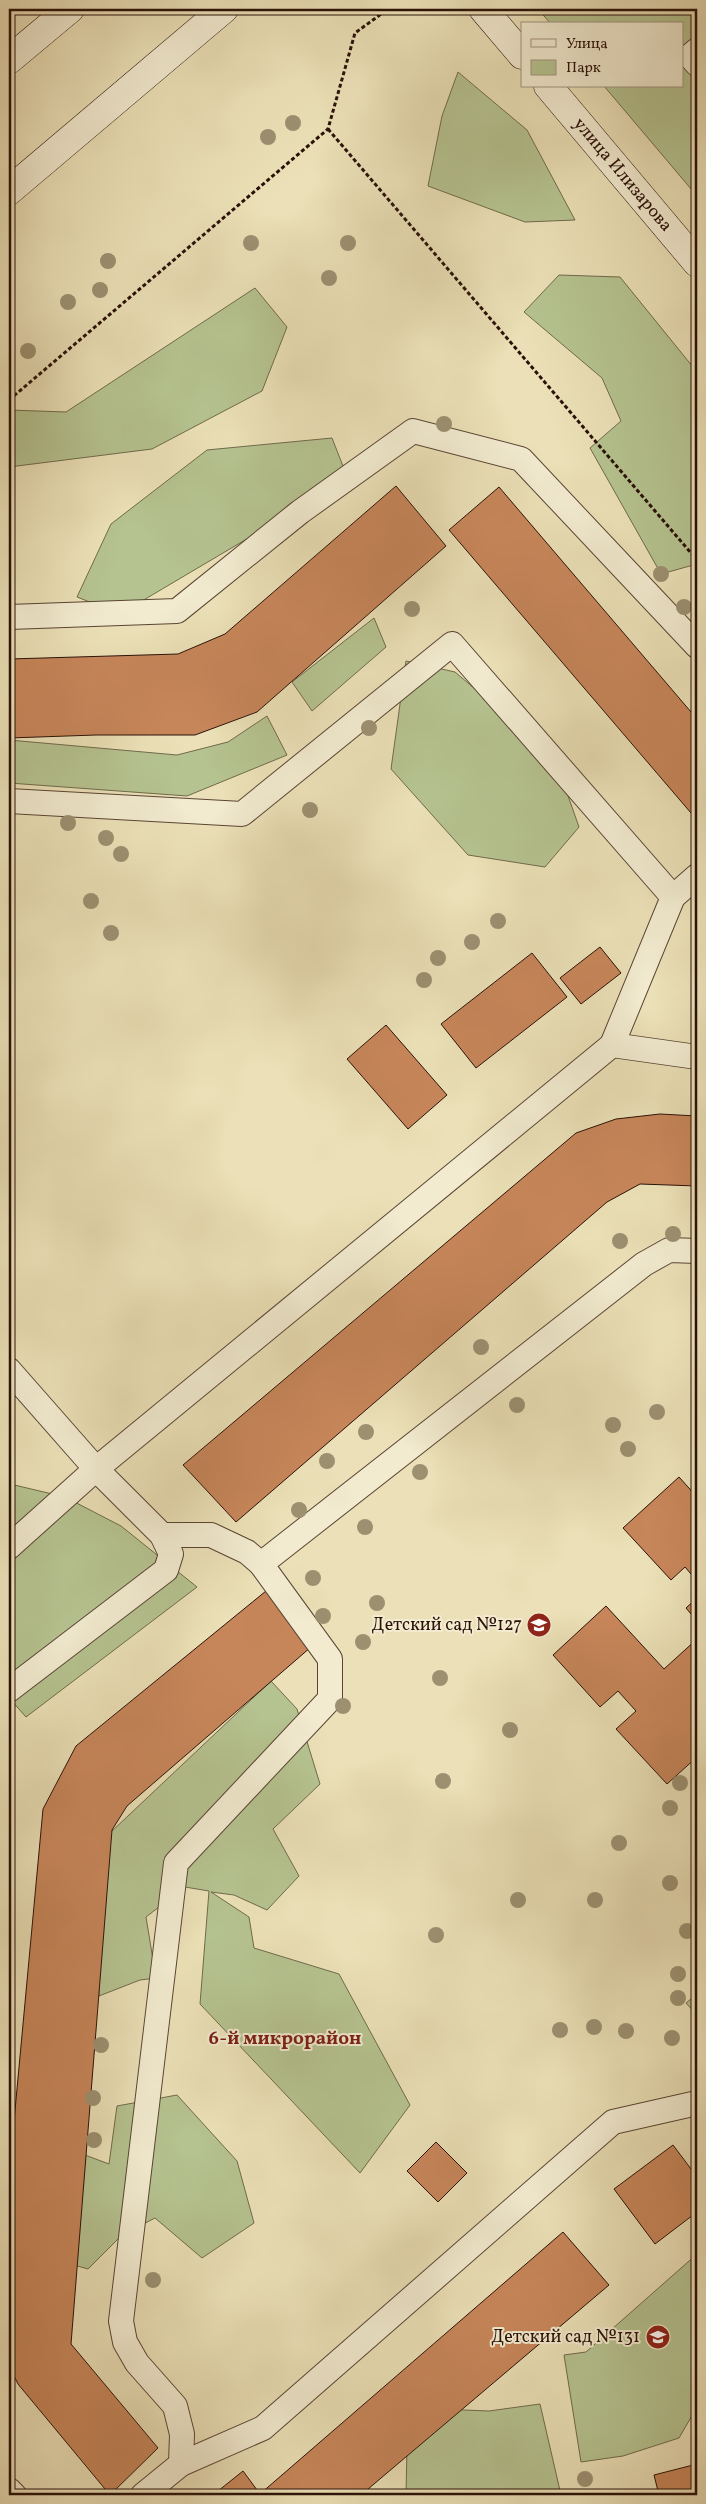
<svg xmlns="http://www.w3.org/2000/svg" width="706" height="2504" font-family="Vollkorn,serif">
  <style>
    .green { fill: #b5c390; stroke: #706a4c }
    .building { fill: #c7865a; stroke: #2a1108 }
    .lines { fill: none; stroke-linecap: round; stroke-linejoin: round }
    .lane-casing { stroke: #5a4534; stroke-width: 26 }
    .secondary-casing { stroke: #2a1108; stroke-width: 29 }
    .path { stroke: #2a1108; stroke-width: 3; stroke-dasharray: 4 2.5; stroke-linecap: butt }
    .lane { stroke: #f2ebd0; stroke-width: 24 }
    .secondary { stroke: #f2ebd0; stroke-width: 28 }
    .tree { fill: #9c9071 }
    .labels { text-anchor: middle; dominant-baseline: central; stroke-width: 4; stroke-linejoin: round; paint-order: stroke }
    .street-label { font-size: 18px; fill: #2a1108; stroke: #f2ebd0 }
    .poi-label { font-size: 18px; fill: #2a1108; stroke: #f2ebd0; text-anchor: end }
    .neighbourhood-label { font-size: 19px; font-weight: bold; fill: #7a1f14; stroke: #f2ebd0 }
  </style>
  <rect width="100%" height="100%" fill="#ebe0b7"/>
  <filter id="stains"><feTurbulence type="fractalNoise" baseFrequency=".004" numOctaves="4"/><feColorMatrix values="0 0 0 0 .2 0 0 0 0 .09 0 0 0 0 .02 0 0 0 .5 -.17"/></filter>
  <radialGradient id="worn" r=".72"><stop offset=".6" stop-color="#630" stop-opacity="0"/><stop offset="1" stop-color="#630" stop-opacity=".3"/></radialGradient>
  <g class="green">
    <polygon points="538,9 697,9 697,196 604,86 682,86 682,24 551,24"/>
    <polygon points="458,72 527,130 575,220 525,222 428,186 442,116"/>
    <polygon points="559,275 620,277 697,372 697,564 661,574 590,448 621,421 602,378 524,312"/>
    <polygon points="255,288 287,327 262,391 152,449 9,467 9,410 66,412"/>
    <polygon points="332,438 348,479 120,614 77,597 111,524 207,450"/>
    <polygon points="374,618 386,647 312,711 292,682"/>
    <polygon points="406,661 455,672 554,756 579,827 545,867 468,855 391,769"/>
    <polygon points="267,716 287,755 187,796 9,783 9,740 177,755 228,742"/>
    <polygon points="10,1484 65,1497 121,1526 197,1587 26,1717 9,1698"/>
    <polygon points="271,1681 297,1709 320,1784 273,1829 299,1876 267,1910 234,1895 211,1892 249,1917 254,1948 339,1974 410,2105 360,2173 200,2004 209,1891 185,1887 146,1917 156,1978 140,1980 99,1996 94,1848"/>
    <polygon points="697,1994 697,2015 686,2003"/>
    <polygon points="177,2095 237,2161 254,2223 202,2258 155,2218 122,2235 88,2269 63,2262 69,2149 109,2164 117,2106"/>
    <polygon points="697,2254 697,2407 679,2438 623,2456 581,2462 564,2355 586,2352"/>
    <polygon points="540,2404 561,2495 406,2495 407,2446 439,2409 489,2411"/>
  </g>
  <g class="building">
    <polygon points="396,486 446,546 257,712 195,735 96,735 9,738 9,659 178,654 225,634"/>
    <polygon points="499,487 697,719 697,820 449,530"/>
    <polygon points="600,947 621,973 581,1004 560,978"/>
    <polygon points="532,953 567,997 476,1068 441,1024"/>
    <polygon points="386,1025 447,1095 408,1129 347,1059"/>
    <polygon points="660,1114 697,1116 697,1186 640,1184 607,1202 236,1522 183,1465 576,1133 616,1119"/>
    <polygon points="679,1477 697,1497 697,1581 685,1567 671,1580 623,1528"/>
    <polygon points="266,1591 311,1647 127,1806 112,1830 71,2344 158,2448 110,2495 18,2384 9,2366 9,2175 43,1809 76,1746"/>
    <polygon points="697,1598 697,1621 686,1608"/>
    <polygon points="606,1606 664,1669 697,1639 697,1757 667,1784 616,1729 636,1711 618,1691 600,1707 553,1655"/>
    <polygon points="436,2142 467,2173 438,2202 407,2171"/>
    <polygon points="673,2145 697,2177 697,2212 655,2244 614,2189"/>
    <polygon points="563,2232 609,2285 361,2495 213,2495 243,2471 260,2494"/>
    <polygon points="697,2464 697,2495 659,2495 654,2475"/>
  </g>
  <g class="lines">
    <defs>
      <g id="lane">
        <polyline points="697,50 690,56 697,64"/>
        <polyline points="9,617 177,611 300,512 413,431 521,459 697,646"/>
        <polyline points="9,801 242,814 452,644 673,897"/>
        <polyline points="612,1045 673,897 697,876"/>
        <polyline points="9,1370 96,1469 162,1535 171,1554 166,1570 9,1690"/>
        <polyline points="162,1535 211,1535 247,1552 261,1564"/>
        <polyline points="9,1547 96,1469 612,1045 697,1057"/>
        <polyline points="181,2464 182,2434 175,2406 137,2363 125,2342 121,2321 176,1863 330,1699 330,1659 261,1564 644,1264 669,1250 697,1251"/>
        <polyline points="9,2490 14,2495"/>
        <polyline points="143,2495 181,2464 263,2428 613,2122 697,2103"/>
      </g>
      <g id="secondary">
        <polyline points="483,9 522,55"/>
        <polyline points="9,60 70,9"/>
        <path id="s1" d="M548,86L697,263"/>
        <polyline points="9,191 224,9"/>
      </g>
    </defs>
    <use href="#lane" class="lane-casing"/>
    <use href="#secondary" class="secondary-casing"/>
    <g class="path">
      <polyline points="328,129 697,560"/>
      <polyline points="9,400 328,129 355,33 388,9"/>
    </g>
    <use href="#lane" class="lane"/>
    <use href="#secondary" class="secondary"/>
  </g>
  <g class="tree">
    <circle cx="293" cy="123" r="8"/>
    <circle cx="268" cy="137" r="8"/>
    <circle cx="251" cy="243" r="8"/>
    <circle cx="348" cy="243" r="8"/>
    <circle cx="108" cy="261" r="8"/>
    <circle cx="329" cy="278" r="8"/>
    <circle cx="100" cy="290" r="8"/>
    <circle cx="68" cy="302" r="8"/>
    <circle cx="28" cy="351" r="8"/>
    <circle cx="444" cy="424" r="8"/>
    <circle cx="661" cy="574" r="8"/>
    <circle cx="684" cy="607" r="8"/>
    <circle cx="412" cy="609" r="8"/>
    <circle cx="369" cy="728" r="8"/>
    <circle cx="310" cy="810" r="8"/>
    <circle cx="68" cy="823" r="8"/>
    <circle cx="106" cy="838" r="8"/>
    <circle cx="121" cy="854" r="8"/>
    <circle cx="91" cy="901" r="8"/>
    <circle cx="498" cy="921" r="8"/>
    <circle cx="111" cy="933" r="8"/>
    <circle cx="472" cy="942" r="8"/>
    <circle cx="438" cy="958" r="8"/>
    <circle cx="424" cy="980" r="8"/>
    <circle cx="673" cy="1234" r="8"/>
    <circle cx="620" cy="1241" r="8"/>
    <circle cx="481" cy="1347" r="8"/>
    <circle cx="517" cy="1405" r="8"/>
    <circle cx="657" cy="1412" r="8"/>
    <circle cx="613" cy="1425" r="8"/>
    <circle cx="366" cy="1432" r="8"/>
    <circle cx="628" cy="1449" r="8"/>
    <circle cx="327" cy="1461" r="8"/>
    <circle cx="420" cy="1472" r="8"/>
    <circle cx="299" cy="1510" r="8"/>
    <circle cx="365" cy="1527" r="8"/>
    <circle cx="313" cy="1578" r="8"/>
    <circle cx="377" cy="1603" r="8"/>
    <circle cx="323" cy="1616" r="8"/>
    <circle cx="363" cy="1642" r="8"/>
    <circle cx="440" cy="1678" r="8"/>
    <circle cx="343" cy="1706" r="8"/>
    <circle cx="510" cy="1730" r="8"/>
    <circle cx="443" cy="1781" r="8"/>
    <circle cx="680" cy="1783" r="8"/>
    <circle cx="670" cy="1808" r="8"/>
    <circle cx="619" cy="1843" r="8"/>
    <circle cx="670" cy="1883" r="8"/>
    <circle cx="518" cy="1900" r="8"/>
    <circle cx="595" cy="1900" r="8"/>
    <circle cx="687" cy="1931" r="8"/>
    <circle cx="436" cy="1935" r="8"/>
    <circle cx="678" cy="1974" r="8"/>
    <circle cx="678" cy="1998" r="8"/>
    <circle cx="594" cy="2027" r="8"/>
    <circle cx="560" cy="2030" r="8"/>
    <circle cx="626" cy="2031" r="8"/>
    <circle cx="672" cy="2038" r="8"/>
    <circle cx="101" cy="2045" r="8"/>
    <circle cx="93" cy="2098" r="8"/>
    <circle cx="94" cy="2140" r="8"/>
    <circle cx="153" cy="2280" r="8"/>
    <circle cx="585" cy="2479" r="8"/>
  </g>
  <defs>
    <symbol id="school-disc" viewBox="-11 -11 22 22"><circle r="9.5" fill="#8f2418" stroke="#f2ebd0"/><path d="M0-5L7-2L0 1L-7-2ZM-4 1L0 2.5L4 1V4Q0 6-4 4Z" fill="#fff"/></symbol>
  </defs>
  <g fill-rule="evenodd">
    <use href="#school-disc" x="525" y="1611" width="28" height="28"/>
    <use href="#school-disc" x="644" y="2323" width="28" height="28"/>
  </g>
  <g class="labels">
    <g class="street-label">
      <text stroke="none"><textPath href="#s1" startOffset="116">улица Илизарова</textPath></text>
    </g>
    <g class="poi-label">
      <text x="522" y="1625">Детский сад №127</text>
      <text x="640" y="2337">Детский сад №131</text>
    </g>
    <g class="neighbourhood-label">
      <text x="285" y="2039">6-й микрорайон</text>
    </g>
  </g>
  <rect width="706" height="2504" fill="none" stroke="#ebe0b7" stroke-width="30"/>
  <rect x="10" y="10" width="686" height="2484" fill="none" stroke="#2a1108" stroke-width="2.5"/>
  <rect x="15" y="15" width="676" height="2474" fill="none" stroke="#2a1108"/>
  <rect x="521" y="22" width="162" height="65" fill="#f2ebd0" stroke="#a29480"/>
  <rect x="531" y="39" width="25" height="8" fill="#f2ebd0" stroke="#a29480"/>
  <text x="566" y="48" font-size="15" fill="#2a1108">Улица</text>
  <rect x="531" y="60" width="25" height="15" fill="#b5c390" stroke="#a29480"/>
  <text x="566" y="72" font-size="15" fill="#2a1108">Парк</text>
  <rect width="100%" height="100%" filter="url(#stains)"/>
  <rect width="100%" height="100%" fill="url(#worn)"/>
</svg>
